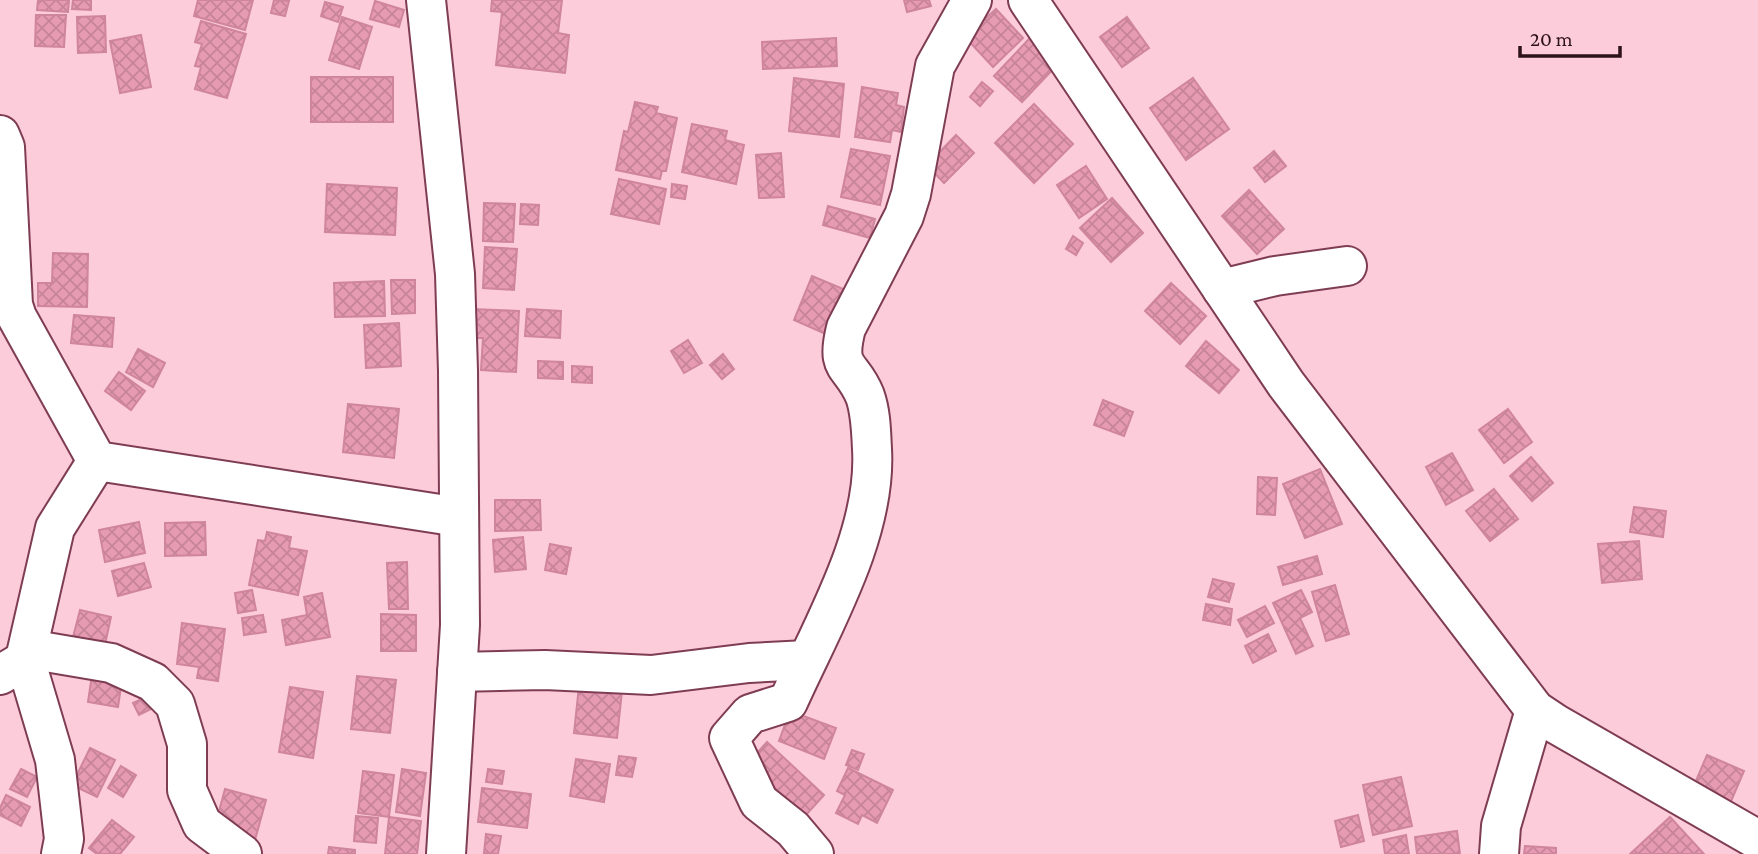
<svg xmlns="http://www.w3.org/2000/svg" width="1758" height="854" font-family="'Crimson Pro',serif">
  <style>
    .building { fill: url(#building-cross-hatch); stroke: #cf859d; stroke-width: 2 }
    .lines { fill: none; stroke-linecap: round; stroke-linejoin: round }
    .street-casing { stroke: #7f3d54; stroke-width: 42 }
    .street { stroke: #fff; stroke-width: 38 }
  </style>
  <defs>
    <pattern id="building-cross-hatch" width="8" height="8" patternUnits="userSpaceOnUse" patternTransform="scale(1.75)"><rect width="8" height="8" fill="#e79bb3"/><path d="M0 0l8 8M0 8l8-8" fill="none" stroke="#c68499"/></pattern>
  </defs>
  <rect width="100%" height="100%" fill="#fcccda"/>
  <g class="building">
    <polygon points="38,0 69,0 68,12 37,10"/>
    <polygon points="73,0 91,0 91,10 72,9"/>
    <polygon points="198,0 253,0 245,30 194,16"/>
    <polygon points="274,0 289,1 285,16 271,13"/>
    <polygon points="492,0 562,0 558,33 569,35 565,73 496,65 502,12 491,11"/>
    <polygon points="904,0 929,0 931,6 907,12"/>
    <polygon points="375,1 404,10 399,27 370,19"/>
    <polygon points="325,2 343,7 338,22 321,16"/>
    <polygon points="996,9 1023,38 993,67 965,37"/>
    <polygon points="36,15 66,15 64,47 35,46"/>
    <polygon points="105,16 106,52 78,53 77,17"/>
    <polygon points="342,17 372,27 359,69 329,60"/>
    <polygon points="1127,17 1149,48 1122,67 1100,37"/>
    <polygon points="201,21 246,34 227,98 195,89 201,67 195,66 202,44 195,42"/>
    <polygon points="141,35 151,87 120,93 110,41"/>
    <polygon points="836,38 837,66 763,69 762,42"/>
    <polygon points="1029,39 1057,65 1022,102 994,76"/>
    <rect x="311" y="77" width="82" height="45"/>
    <polygon points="794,78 844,84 839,137 789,131"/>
    <polygon points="1193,78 1229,129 1186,160 1150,108"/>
    <polygon points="982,82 993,91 980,106 970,97"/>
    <polygon points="862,87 898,93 896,105 904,107 901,132 892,130 890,142 855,137"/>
    <polygon points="635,102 658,107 656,113 677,118 666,171 662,171 660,179 616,170 624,131 628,132"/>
    <polygon points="1034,104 1073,144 1034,183 995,143"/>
    <polygon points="692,124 727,131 725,140 744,145 736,184 682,172"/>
    <polygon points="956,135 974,153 944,183 927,165"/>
    <polygon points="851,149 890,156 880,205 841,197"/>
    <polygon points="1274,151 1286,166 1265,182 1254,168"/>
    <polygon points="781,153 784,197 759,198 756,155"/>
    <polygon points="1086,166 1107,199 1079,218 1057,185"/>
    <polygon points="619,179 666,189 659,224 611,214"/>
    <polygon points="327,184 397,188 395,235 325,232"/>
    <polygon points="672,184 687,186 685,199 671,197"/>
    <polygon points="1249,190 1284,229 1257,254 1222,216"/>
    <polygon points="1112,198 1143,233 1111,262 1080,228"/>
    <polygon points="484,203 515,204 513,242 483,241"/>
    <polygon points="521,204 539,205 538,225 520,224"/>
    <polygon points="828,206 875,219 870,238 823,225"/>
    <polygon points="1073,236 1083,243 1076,255 1066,249"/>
    <polygon points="485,247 517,249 514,290 483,288"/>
    <polygon points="53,253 88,254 87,307 38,306 38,283 52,283"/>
    <polygon points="812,276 848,291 830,336 794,320"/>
    <polygon points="391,280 415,280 415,313 392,314"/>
    <polygon points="384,281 385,316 335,317 334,283"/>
    <polygon points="1171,283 1206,316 1180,344 1145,311"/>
    <polygon points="471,309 519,311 516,372 481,370 483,338 470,338"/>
    <polygon points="527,309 561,311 560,338 525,336"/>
    <polygon points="74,315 114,318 112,347 71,343"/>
    <polygon points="399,323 401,366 366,368 364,325"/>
    <polygon points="688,340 702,363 684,373 671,351"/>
    <polygon points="1206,341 1239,370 1219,393 1186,366"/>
    <polygon points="138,349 165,363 153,387 126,372"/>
    <polygon points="723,354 734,369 722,379 710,365"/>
    <polygon points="538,361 563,362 563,379 538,378"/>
    <polygon points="572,366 592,367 592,383 572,382"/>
    <polygon points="119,372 145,391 131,410 105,391"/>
    <polygon points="1103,400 1133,412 1124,436 1094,425"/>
    <polygon points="348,404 399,409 394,458 343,452"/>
    <polygon points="1508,409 1532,442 1504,463 1479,430"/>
    <polygon points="1452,453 1473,490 1446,505 1426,467"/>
    <polygon points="1531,457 1553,483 1532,501 1510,476"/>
    <polygon points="1320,469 1342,524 1305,538 1283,484"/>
    <polygon points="1258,477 1277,478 1275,515 1257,514"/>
    <polygon points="1494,489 1518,519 1490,541 1466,511"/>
    <polygon points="495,500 540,500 541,530 495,531"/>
    <polygon points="1634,507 1666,511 1663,537 1630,532"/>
    <polygon points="139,522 145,553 105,562 99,530"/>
    <polygon points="205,522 206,555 165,556 165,523"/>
    <polygon points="267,532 291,537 289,548 307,551 298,595 249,585 258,540 265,541"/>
    <polygon points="523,537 526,569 495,572 493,540"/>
    <polygon points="1639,541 1642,579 1602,583 1598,544"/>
    <polygon points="550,544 571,548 566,574 545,570"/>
    <polygon points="1317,556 1322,574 1283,585 1278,567"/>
    <polygon points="407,562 408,609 389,609 387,563"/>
    <polygon points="144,563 151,587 118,596 112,571"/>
    <polygon points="1213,579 1234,584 1229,602 1208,597"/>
    <polygon points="1335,585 1349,634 1326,641 1312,592"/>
    <polygon points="252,590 256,610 238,613 235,593"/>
    <polygon points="1301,590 1312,612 1300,618 1313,646 1296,654 1273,603"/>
    <polygon points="322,593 330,637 286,645 282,620 307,615 304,597"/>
    <polygon points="1206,604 1232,609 1230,625 1203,620"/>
    <polygon points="1265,606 1274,623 1247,637 1238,620"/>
    <polygon points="80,610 111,617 104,649 72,641"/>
    <polygon points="381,614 416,615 416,651 381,651"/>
    <polygon points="263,615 266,632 244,635 242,618"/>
    <polygon points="182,623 225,629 218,681 197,678 199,667 177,664"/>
    <polygon points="1268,634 1276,651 1253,663 1245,646"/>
    <polygon points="92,675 122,680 118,707 88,702"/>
    <polygon points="357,676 396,680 390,733 351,729"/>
    <polygon points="579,686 622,691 617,738 574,733"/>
    <polygon points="290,687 323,692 313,758 279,752"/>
    <polygon points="148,696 153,708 139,715 133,703"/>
    <polygon points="790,711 836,728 824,759 779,741"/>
    <polygon points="767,742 824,795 805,816 748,763"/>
    <polygon points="90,748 115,760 97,797 72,785"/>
    <polygon points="852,750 864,754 858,770 846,765"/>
    <polygon points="1707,755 1744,771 1729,806 1692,790"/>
    <polygon points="619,756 636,758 632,777 616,775"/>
    <polygon points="576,759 610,764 604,802 570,796"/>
    <polygon points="121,766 136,775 123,797 108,788"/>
    <polygon points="848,768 893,790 877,823 862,815 858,824 836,813 845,795 837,791"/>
    <polygon points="21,769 37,777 27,797 10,789"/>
    <polygon points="402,769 426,773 420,816 396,812"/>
    <polygon points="488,769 504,771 502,784 486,782"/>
    <polygon points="363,771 394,775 389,817 358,813"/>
    <polygon points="1401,777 1412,826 1373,835 1363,785"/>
    <polygon points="482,788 531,794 527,828 478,822"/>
    <polygon points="225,789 266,800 255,840 214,830"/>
    <polygon points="6,795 30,807 21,826 0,815 0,808"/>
    <polygon points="1358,815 1364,841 1341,847 1335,821"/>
    <polygon points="356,816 378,818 376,843 354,841"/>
    <polygon points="389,817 421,821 417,854 385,854"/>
    <polygon points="1670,817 1704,854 1630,854"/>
    <polygon points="112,820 134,837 120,854 97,854 89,848"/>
    <polygon points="1457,831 1460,854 1417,854 1415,837"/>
    <polygon points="486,834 501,836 498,854 484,853"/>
    <polygon points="1406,835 1409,854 1385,854 1383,840"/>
    <polygon points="1525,846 1556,848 1556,854 1524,854"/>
    <polygon points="329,847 355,850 355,854 328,854"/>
  </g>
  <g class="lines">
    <defs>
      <g id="street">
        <polyline points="426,0 455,274 458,371 460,625 446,854"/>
        <polyline points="1028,0 1286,384 1535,710 1556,724 1758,840"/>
        <polyline points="0,135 5,147 13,305 17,317 97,461 459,517"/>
        <polyline points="1222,289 1275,276 1347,266"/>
        <polyline points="457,672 545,670 651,675 749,663 807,660"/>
        <polyline points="0,675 40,651 111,663 153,682 175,704 187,744 187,790 202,824 242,854"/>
        <polyline points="61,854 64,839 55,760 25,659 55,528 97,461"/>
        <path d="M814,854L793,829L759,802L729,738L750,714L788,702C822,626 877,534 872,449C871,431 871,413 865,396C851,362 835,372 846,328L904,216L911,194L935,66L972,0"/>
        <polyline points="1499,854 1501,826 1535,710"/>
      </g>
    </defs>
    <use href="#street" class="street-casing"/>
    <use href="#street" class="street"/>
  </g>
  <path d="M1520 46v10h100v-10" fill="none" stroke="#2d111b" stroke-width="3.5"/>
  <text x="1530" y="46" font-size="21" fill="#2d111b" stroke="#fcccda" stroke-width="5" paint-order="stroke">20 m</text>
</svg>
